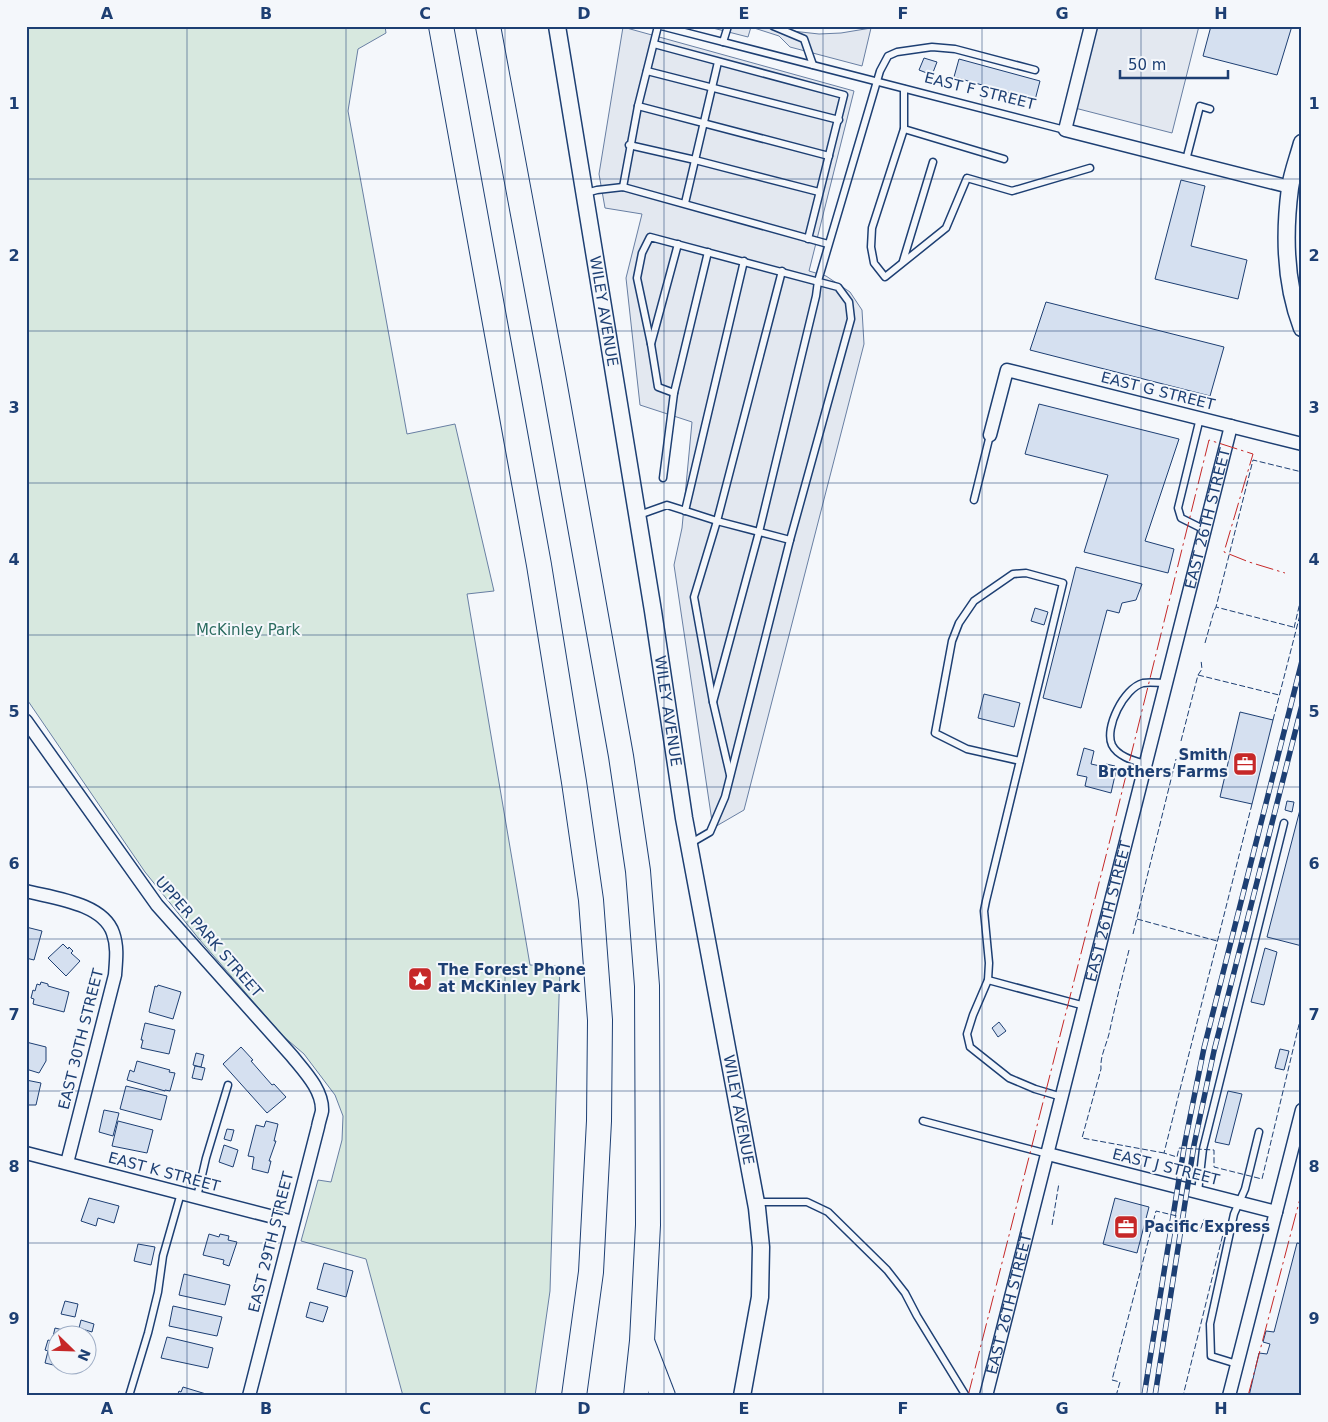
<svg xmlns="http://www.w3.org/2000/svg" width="1328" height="1422" font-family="'DejaVu Sans',sans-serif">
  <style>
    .green { fill: #d7e8df; stroke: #687fa3 }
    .parking { fill: #e3e8f0; stroke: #687fa3 }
    .building { fill: #d5e0f0; stroke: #1d3f73 }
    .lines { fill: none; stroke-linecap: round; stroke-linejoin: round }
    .service-casing { stroke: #1d3f73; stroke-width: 9 }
    .minor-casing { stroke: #1d3f73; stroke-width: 15 }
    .tertiary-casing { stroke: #1d3f73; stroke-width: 19 }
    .motorway-casing { stroke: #1d3f73; stroke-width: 26 }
    .service { stroke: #f4f7fb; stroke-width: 6 }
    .minor { stroke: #f4f7fb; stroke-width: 12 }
    .tertiary { stroke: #f4f7fb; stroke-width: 16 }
    .motorway { stroke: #f4f7fb; stroke-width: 24 }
    .rail-casing { stroke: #1d3f73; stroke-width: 5.5 }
    .rail { stroke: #f4f7fb; stroke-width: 4; stroke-dasharray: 11; stroke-linecap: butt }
    .fence { stroke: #1d3f73; stroke-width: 1; stroke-dasharray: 6 2.5; stroke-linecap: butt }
    .power { stroke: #c62828; stroke-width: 1; stroke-dasharray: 18 4 2.5 4; stroke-linecap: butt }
    .grid { fill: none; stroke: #1d3f73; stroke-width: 1; stroke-opacity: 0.55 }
    .labels { text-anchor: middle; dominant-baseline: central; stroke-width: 4; stroke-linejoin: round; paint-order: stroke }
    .street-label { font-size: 15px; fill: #1d3f73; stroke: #f4f7fb }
    .park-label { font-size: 15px; fill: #2c6c60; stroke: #f4f7fb }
    .poi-label { font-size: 15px; font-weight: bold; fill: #1d3f73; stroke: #f4f7fb; text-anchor: start }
    .neatline { fill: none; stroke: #1d3f73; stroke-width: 2 }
    .grid-label { font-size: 16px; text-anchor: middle; font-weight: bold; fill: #1d3f73 }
  </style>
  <rect width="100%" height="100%" fill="#f4f7fb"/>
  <polygon class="green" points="26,26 385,26 386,33 358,49 348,111 407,434 455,424 494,591 467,594 530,965 560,966 550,1291 535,1396 403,1396 366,1259 301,1241 318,1180 331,1182 342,1140 343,1116 335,1095 304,1054 283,1036 199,939 145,872 26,698"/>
  <g class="parking">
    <polygon points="705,26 790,26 792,31 819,34 841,33 871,28 862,66 790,47 779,36 751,27 748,37"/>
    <polygon points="1091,26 1199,26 1172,133 1071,107"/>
    <polygon points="623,27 854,91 809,271 826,276 850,292 862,310 864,344 744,810 713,828 674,565 682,528 692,422 640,405 626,278 642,214 605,208 599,174"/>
  </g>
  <g class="building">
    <polygon points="1211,26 1292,26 1277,75 1203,56"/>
    <polygon points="924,58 937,62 932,75 919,70"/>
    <polygon points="959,59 1040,81 1035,100 954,77"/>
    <polygon points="1181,180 1205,186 1191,246 1247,260 1238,299 1155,279"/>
    <polygon points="1046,302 1224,347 1210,396 1030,350"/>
    <polygon points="1039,404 1179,439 1145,541 1174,549 1168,573 1084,552 1108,475 1025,454"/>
    <polygon points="1076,567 1142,584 1136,600 1122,603 1119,613 1107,610 1081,708 1043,698"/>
    <polygon points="1035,608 1048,612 1044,625 1031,621"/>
    <polygon points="984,694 1020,703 1014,727 978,718"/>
    <polygon points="1240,712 1273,720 1252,804 1220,797"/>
    <polygon points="1084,748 1094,751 1091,764 1105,767 1106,764 1115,766 1114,770 1116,771 1111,793 1085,786 1087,777 1077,775"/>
    <polygon points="1287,801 1294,802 1292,812 1285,810"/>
    <polygon points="1302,802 1302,946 1267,937"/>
    <polygon points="26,927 42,931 34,960 26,958"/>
    <polygon points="63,944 68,949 69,947 73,951 71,953 80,961 66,976 48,958"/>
    <polygon points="1265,948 1277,952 1264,1005 1251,1002"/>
    <polygon points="41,982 48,984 48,986 69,992 64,1012 33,1004 34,999 31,998 33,990 35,991 37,984 40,985"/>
    <polygon points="158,985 181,992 173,1019 149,1012 155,986 157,987"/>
    <polygon points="999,1022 1006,1031 998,1037 992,1028"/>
    <polygon points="145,1023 175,1030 169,1054 141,1048 143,1040 141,1040"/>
    <polygon points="26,1042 46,1047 46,1061 39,1073 26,1069"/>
    <polygon points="241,1047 253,1060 251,1061 272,1085 274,1084 286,1097 267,1113 223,1064"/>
    <polygon points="1280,1049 1289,1051 1284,1070 1275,1068"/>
    <polygon points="196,1053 204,1055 201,1067 193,1065"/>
    <polygon points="137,1061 170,1070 169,1072 175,1073 170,1091 165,1090 165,1091 127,1080 130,1070 134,1072"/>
    <polygon points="195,1066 205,1068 202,1080 192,1078"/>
    <polygon points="26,1080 41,1083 36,1105 26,1105"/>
    <polygon points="126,1086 167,1096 161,1120 120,1109"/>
    <polygon points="1228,1091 1242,1094 1229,1145 1215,1142"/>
    <polygon points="104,1110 119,1113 113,1136 99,1132"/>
    <polygon points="118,1121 153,1130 147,1153 112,1146"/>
    <polygon points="266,1121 278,1124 274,1141 276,1141 269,1161 271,1161 268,1173 252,1169 254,1157 248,1156 256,1125 264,1127"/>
    <polygon points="227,1129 234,1130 231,1141 224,1139"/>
    <polygon points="224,1145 238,1150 233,1167 219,1162"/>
    <polygon points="89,1198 119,1206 114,1223 98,1218 96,1226 81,1221"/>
    <polygon points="1115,1198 1149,1207 1137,1253 1103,1244"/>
    <polygon points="209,1234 219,1237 220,1234 229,1236 228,1240 237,1242 229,1266 223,1264 224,1260 203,1255"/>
    <polygon points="1297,1243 1302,1244 1302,1396 1249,1396 1259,1353 1267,1354 1270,1344 1263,1342 1266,1331 1274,1332"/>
    <polygon points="138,1244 155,1247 151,1265 134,1261"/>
    <polygon points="324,1263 353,1271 346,1297 317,1289"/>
    <polygon points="184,1274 230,1285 225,1305 179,1295"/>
    <polygon points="65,1301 78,1304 75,1317 61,1314"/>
    <polygon points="310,1302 328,1307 323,1322 306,1317"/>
    <polygon points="173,1306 222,1317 217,1336 169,1326"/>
    <polygon points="81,1320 94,1324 92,1332 79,1328"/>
    <polygon points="55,1328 71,1332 70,1334 58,1334 58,1364 67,1364 66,1368 45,1363 48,1351 45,1350 48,1340 52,1341"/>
    <polygon points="167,1337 213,1348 208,1368 161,1358"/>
    <polygon points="183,1387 206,1394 205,1396 177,1396 179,1391 181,1392"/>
  </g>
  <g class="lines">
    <defs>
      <g id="service">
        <polyline points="661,26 1065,130"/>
        <polyline points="773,26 804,39 813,65"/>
        <polyline points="723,42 728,26"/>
        <polyline points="654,44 844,95 808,239"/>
        <polyline points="647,71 839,120"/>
        <polyline points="904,89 904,129 872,228 871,247 874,263 885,277 946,228 967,178 1012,191 1090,168"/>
        <polyline points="638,106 829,156"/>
        <polyline points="904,129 1004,159"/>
        <polyline points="629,145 695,160 819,192"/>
        <polyline points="1186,160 1200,106 1210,109"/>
        <polyline points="623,187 638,106 658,26"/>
        <polyline points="586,193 597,190 623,187 828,244"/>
        <polyline points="685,203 718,62"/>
        <polyline points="903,261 933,162"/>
        <polyline points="651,344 637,278 642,253 650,237 838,287 849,302 851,319 790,540 725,797 710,832 691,843"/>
        <polyline points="674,393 658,387 651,344 678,244"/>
        <polyline points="1200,418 1178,508 1181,518 1205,530"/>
        <polyline points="663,478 674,393 708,252"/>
        <polyline points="974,500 990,435"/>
        <polyline points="685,511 744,261"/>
        <polyline points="639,515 667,505 717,521 790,540"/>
        <polyline points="713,702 759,532 816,296 818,281 880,71 888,56 897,52 932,47 955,49 1035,70"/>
        <polyline points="1020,761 967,749 935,733 952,641 959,623 974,601 1013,574 1026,573 1063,583 986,901 984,911 989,963 988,980 973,1015 967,1034 970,1047 1009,1078 1035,1089 1062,1097"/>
        <path d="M1145,764C1135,761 1118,757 1112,745C1104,728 1124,688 1143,683C1149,682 1159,683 1166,683"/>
        <polyline points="730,775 713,702 694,597 717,521 782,271"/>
        <polyline points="988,980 1085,1006"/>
        <polyline points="923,1121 1048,1154"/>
        <polyline points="1198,1192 1203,1149 1284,823"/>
        <polyline points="197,1197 206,1158 228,1085"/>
        <polyline points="756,1202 807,1202 828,1212 887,1270 905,1293 917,1316 966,1396"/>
        <polyline points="1237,1364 1211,1356 1210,1324 1234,1214 1245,1189 1259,1132"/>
        <polyline points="129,1396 148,1333 158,1292 163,1256 181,1193"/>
      </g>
      <g id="minor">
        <polyline points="1091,26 1065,130 1290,187"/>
        <polyline points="990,435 1007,370 1302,444"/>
        <path d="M26,721L157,905L292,1056C304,1071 323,1090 322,1111C321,1116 319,1121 318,1127L249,1396"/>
        <path d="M26,891C53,898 103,903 113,933C118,947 116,961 115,975L67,1163"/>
        <polyline points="26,1153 293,1222"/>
        <polyline points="1048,1154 1276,1212"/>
        <path id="s1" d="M986,1396L1231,426"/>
        <polyline points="1229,1396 1302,1110"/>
      </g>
      <g id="tertiary">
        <path id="s2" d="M557,26L653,611L684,818L757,1208L761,1247L760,1297L742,1396"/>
        <path d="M1302,143C1298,158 1292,173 1290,188C1284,234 1285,284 1302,328"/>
      </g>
      <g id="motorway">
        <polyline points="441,26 539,565 574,782 591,900 600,1020 599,1121 591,1272 574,1396"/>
        <polyline points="488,26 553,375 621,756 638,871 647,986 648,1225 642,1341 636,1396"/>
        <polyline points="643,1344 663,1396"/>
      </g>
    </defs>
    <use href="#service" class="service-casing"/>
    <use href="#minor" class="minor-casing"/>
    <use href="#tertiary" class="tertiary-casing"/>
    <use href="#motorway" class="motorway-casing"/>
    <use href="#service" class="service"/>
    <use href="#minor" class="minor"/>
    <use href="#tertiary" class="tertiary"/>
    <use href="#motorway" class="motorway"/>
    <defs>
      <g id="rail">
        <polyline points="1144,1396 1185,1142 1204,1048 1302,661"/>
        <polyline points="1155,1396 1194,1145 1214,1051 1302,705"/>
      </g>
    </defs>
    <use href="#rail" class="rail-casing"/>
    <use href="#rail" class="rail"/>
    <g class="fence">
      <polyline points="1293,627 1216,607 1253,460 1302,472"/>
      <polyline points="1294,628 1302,594"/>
      <polyline points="1205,643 1214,611 1216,607"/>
      <polyline points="1198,675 1279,695"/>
      <polyline points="1273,720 1302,607"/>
      <polyline points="1181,741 1198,675 1202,669 1201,660"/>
      <polyline points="1252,804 1164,1153 1177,1157 1179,1148 1214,1150 1214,1167 1262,1179 1302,1012"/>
      <polyline points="1137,919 1217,941"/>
      <polyline points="1133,934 1176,759"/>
      <path d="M1129,950C1122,978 1115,1006 1109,1034C1106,1046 1100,1056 1101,1069L1082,1138L1164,1153"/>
      <polyline points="1052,1225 1059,1183"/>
      <polyline points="1116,1396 1120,1382 1112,1380 1156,1211 1177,1216 1175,1223 1200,1231 1204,1219 1225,1226 1183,1396"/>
    </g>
    <g class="power">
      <polyline points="968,1396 1111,836 1209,440 1253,454 1224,552 1249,562 1285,573"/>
      <polyline points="1248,1396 1302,1191"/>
    </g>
  </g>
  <path class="grid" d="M187,26V1396M346,26V1396M505,26V1396M664,26V1396M823,26V1396M982,26V1396M1141,26V1396M26,179H1302M26,331H1302M26,483H1302M26,635H1302M26,787H1302M26,939H1302M26,1091H1302M26,1243H1302"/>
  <defs>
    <symbol id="office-square" viewBox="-11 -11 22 22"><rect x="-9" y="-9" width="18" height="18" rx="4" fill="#c62828" stroke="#f4f7fb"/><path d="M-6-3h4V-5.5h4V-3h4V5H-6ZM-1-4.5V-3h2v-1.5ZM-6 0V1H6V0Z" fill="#fff"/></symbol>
    <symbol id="sight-square" viewBox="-11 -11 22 22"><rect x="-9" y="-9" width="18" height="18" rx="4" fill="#c62828" stroke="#f4f7fb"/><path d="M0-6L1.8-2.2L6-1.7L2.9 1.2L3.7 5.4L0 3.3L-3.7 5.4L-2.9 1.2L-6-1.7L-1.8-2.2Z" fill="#fff"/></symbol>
  </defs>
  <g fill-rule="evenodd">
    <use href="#office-square" x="1231" y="750" width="28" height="28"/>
    <use href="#sight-square" x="406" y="965" width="28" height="28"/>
    <use href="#office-square" x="1112" y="1213" width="28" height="28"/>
  </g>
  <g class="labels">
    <g class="street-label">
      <text transform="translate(980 91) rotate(14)">EAST F STREET</text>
      <text stroke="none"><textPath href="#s2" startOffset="289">WILEY AVENUE</textPath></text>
      <text transform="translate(1158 391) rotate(14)">EAST G STREET</text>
      <text stroke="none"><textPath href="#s1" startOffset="905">EAST 26TH STREET</textPath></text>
      <text stroke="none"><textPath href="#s2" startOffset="694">WILEY AVENUE</textPath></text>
      <text stroke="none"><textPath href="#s1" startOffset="500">EAST 26TH STREET</textPath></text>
      <text transform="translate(209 937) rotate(49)">UPPER PARK STREET</text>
      <text transform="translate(81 1039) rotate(-76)">EAST 30TH STREET</text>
      <text stroke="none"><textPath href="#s2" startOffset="1099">WILEY AVENUE</textPath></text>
      <text transform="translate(1166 1167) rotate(14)">EAST J STREET</text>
      <text transform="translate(164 1172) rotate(15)">EAST K STREET</text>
      <text transform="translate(271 1242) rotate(-76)">EAST 29TH STREET</text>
      <text stroke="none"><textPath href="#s1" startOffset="95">EAST 26TH STREET</textPath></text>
    </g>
    <g class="park-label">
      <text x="248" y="630">McKinley Park</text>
    </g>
    <g class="poi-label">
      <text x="1228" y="755" text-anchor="end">Smith<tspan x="1228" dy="17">Brothers Farms</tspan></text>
      <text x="438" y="970">The Forest Phone<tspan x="438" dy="17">at McKinley Park</tspan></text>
      <text x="1144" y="1227">Pacific Express</text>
    </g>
  </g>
  <rect width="1328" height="1422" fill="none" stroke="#f4f7fb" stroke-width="55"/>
  <g transform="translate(72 1350) rotate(113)"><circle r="24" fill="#f4f7fb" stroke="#9eadc5"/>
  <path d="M0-4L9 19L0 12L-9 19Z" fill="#c62828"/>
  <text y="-8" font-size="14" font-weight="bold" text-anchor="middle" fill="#1d3f73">N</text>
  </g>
  <path d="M1120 70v8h108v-8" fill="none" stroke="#1d3f73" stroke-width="2.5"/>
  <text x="1128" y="70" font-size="15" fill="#1d3f73" stroke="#f4f7fb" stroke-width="4" paint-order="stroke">50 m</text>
  <rect x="28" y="28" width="1272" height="1366" class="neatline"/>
  <g class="grid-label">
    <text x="107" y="19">A</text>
    <text x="266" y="19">B</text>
    <text x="425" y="19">C</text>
    <text x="584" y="19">D</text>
    <text x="744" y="19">E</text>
    <text x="903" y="19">F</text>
    <text x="1062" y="19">G</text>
    <text x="1221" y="19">H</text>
    <text x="14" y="109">1</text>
    <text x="1314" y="109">1</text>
    <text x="14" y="261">2</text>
    <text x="1314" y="261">2</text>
    <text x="14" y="413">3</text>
    <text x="1314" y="413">3</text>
    <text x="14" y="565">4</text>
    <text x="1314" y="565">4</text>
    <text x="14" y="717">5</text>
    <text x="1314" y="717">5</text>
    <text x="14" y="869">6</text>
    <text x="1314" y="869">6</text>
    <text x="14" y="1020">7</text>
    <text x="1314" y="1020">7</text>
    <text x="14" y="1172">8</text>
    <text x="1314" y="1172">8</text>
    <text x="14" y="1324">9</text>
    <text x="1314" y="1324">9</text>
    <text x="107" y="1414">A</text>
    <text x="266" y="1414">B</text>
    <text x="425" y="1414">C</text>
    <text x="584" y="1414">D</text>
    <text x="744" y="1414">E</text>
    <text x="903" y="1414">F</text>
    <text x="1062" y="1414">G</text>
    <text x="1221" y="1414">H</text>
  </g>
</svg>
